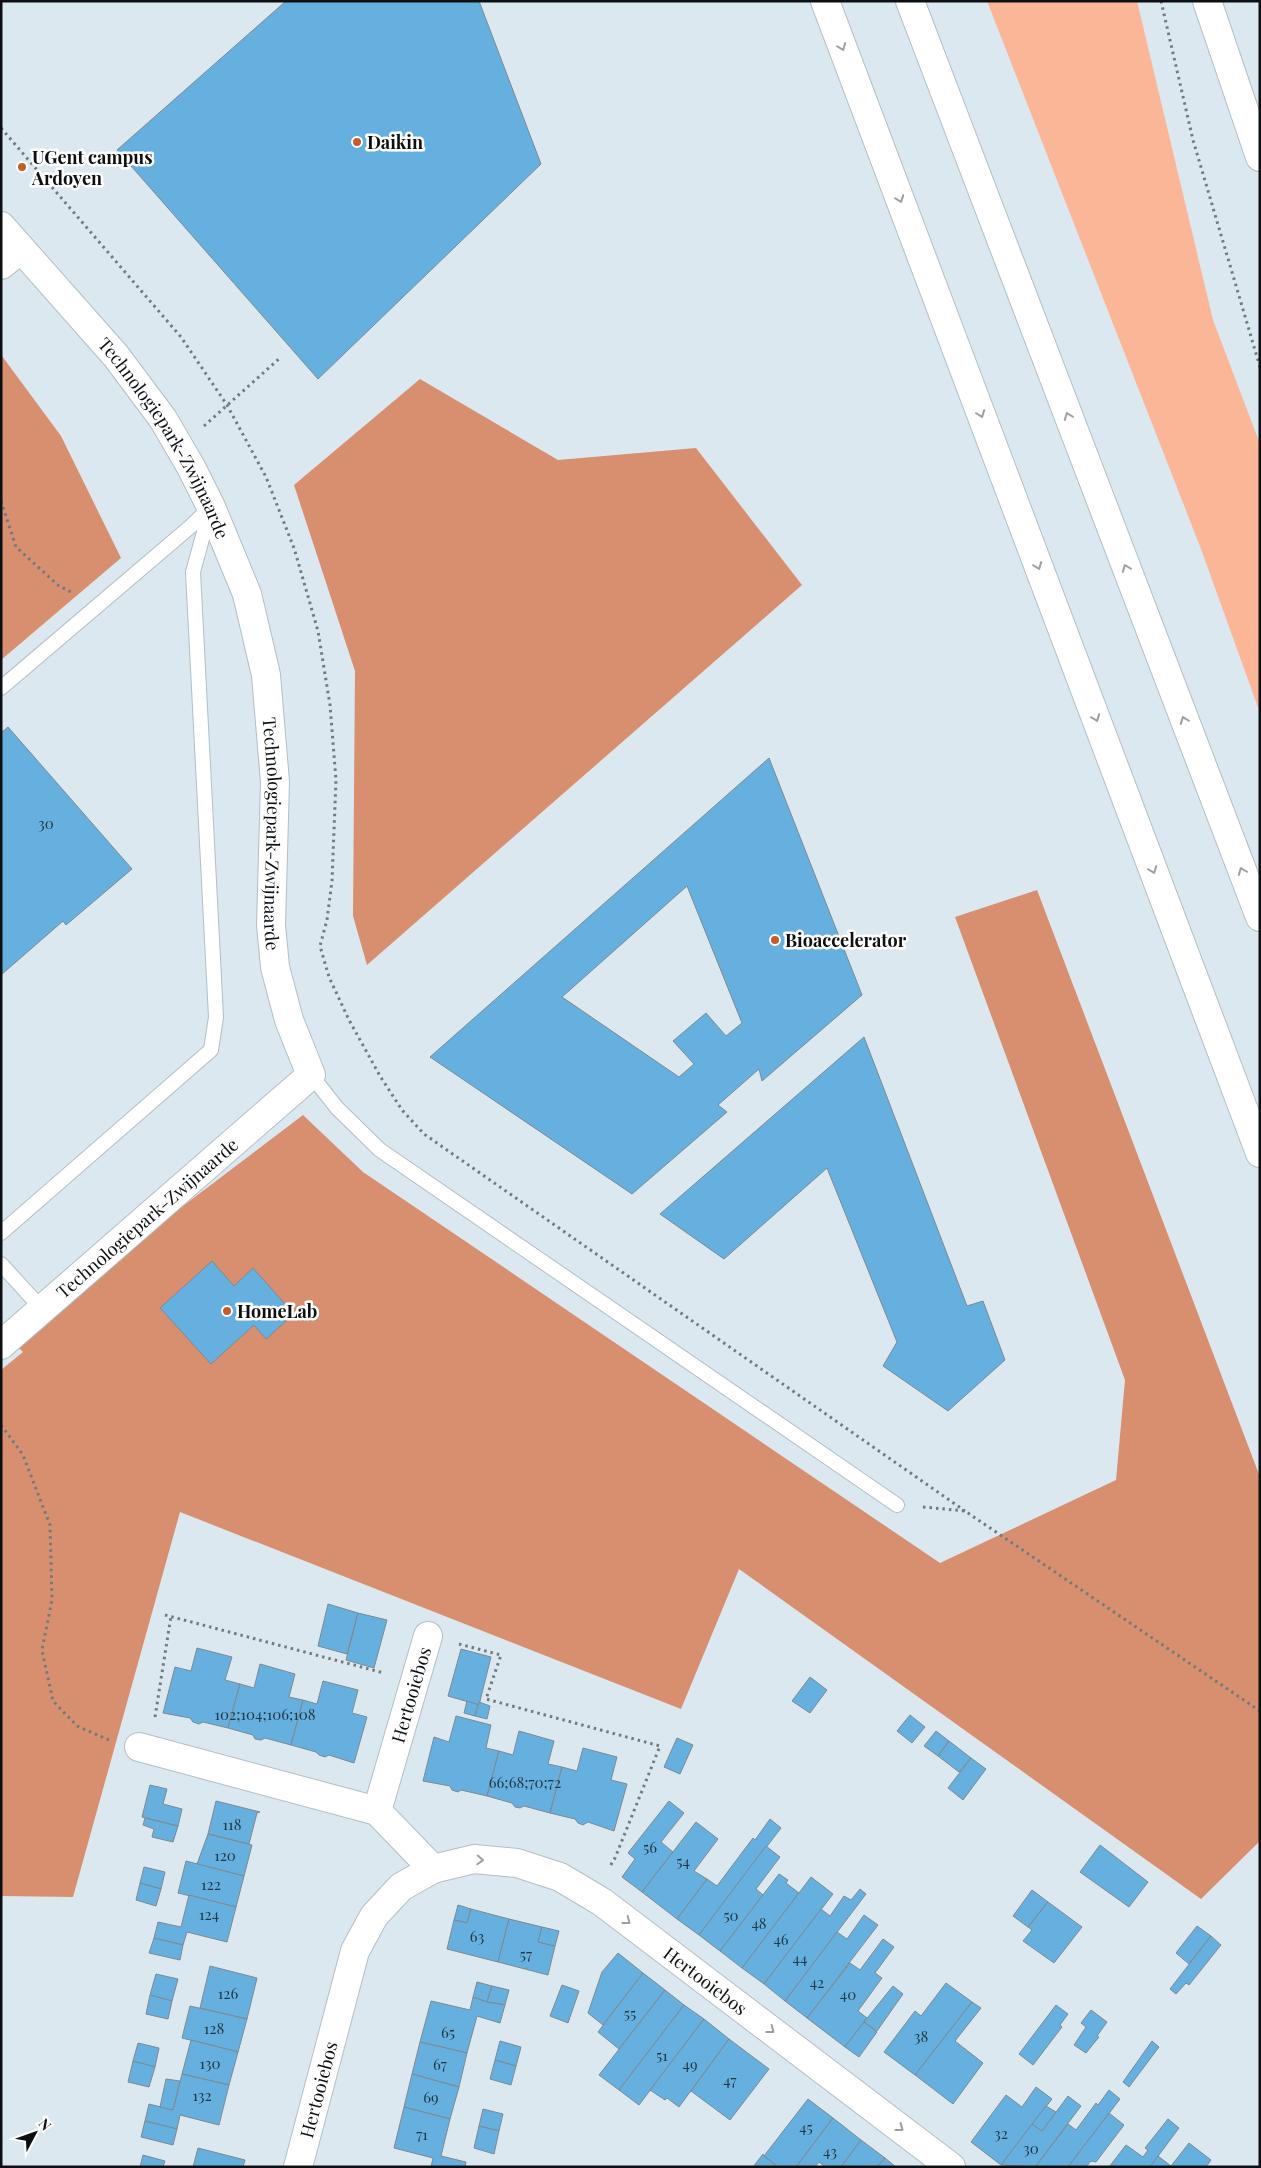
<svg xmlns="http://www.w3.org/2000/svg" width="1261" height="2168" font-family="'Playfair Display',serif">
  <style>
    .green { fill: #fbb698 }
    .forest { fill: #d88f6f }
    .building { fill: #65b0de; stroke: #7e8991; fill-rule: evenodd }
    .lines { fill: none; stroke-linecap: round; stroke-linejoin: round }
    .lane-casing { stroke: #b2bfc7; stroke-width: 16 }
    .street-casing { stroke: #b2bfc7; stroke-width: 30 }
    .highway-casing { stroke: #b2bfc7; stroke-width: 30 }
    .path { stroke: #717a7f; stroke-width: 3; stroke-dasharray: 2.5 4; stroke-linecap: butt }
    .lane { stroke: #fff; stroke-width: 14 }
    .street { stroke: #fff; stroke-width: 28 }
    .highway { stroke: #fff; stroke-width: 28 }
    .oneway { stroke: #9e9fa1 }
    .poi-dot { fill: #c25d2c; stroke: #fff; stroke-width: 2 }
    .labels { text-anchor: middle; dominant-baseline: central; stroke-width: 5; stroke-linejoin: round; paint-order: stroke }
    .number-label { font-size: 15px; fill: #223846 }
    .poi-label { font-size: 18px; font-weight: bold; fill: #0c1013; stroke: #fff; text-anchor: start }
    .street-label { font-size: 18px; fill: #0c1013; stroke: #fff }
  </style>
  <rect width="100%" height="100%" fill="#dbe8f0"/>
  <polygon class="green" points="987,1 1137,1 1213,320 1260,444 1260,713 1201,549"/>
  <g class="forest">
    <polygon points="2,356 61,436 121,558 1,660"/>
    <polygon points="420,379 558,460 696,448 802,585 367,965 353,916 355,671 294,485"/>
    <polygon points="1037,890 1260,1477 1260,1841 1201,1899 739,1569 681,1709 180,1512 73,1897 1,1896 1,1370 23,1352 9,1338 303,1115 363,1172 940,1563 1116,1480 1125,1380 955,917"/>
  </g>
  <g class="building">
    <polygon points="286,1 479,1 541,164 318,379 117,150"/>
    <polygon points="8,727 132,869 66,925 63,921 1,975 1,733"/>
    <path d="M769,758L862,995L762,1081L759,1069L718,1105L727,1112L632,1194L430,1057ZM687,886L742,1023L726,1036L706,1013L673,1041L694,1064L679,1077L562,997Z"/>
    <polygon points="864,1037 967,1306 983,1301 1005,1360 948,1411 883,1366 897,1342 827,1168 724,1259 660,1214"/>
    <polygon points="212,1261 234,1286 253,1268 294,1314 266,1339 254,1325 211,1364 160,1308"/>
    <polygon points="328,1604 358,1613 347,1654 318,1646"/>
    <polygon points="358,1613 387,1620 374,1668 346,1660"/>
    <polygon points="197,1648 232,1657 225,1680 240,1684 228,1728 203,1722 199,1724 193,1722 190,1718 163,1713 175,1667 191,1671"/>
    <polygon points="461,1649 491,1657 479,1705 448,1696"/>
    <polygon points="260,1664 295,1674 289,1697 303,1700 291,1745 265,1738 261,1740 255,1739 253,1735 228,1728 240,1684 254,1688"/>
    <polygon points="810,1677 827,1690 810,1713 792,1701"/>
    <polygon points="323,1681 358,1690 352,1713 367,1717 354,1763 329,1755 325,1757 319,1755 316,1752 291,1745 303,1700 317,1704"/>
    <polygon points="467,1701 479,1705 475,1716 464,1713"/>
    <polygon points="479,1702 490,1706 487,1719 475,1716"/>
    <polygon points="910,1715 925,1727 912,1743 897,1731"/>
    <polygon points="456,1716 491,1725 486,1748 499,1751 487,1796 461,1790 458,1792 452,1790 450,1786 423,1781 434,1737 449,1742"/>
    <polygon points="519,1731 554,1741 548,1764 562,1767 550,1813 524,1806 520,1808 515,1807 512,1803 487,1796 499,1751 513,1755"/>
    <polygon points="936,1731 949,1741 938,1756 924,1746"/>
    <polygon points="677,1738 693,1745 680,1774 664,1767"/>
    <polygon points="949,1741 971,1758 959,1772 938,1756"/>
    <polygon points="583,1748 617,1757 611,1780 627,1784 614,1831 588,1822 583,1825 578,1823 575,1819 550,1813 562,1767 577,1771"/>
    <polygon points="971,1758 986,1769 963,1800 948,1788"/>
    <polygon points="150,1785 167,1789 163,1804 182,1809 178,1826 142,1817"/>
    <polygon points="216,1801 260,1812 257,1813 249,1844 208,1834"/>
    <polygon points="669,1801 684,1813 661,1842 673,1852 642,1892 622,1877 635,1859 628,1853"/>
    <polygon points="145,1818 178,1826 173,1842 152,1837 154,1829 143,1825"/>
    <polygon points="770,1819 781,1828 699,1935 677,1919 707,1879 717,1886 753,1838 755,1840"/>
    <polygon points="696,1822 718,1839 694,1871 707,1879 677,1919 642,1892"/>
    <polygon points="208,1834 252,1845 244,1876 197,1864"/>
    <polygon points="1100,1845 1148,1882 1129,1907 1080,1872"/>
    <polygon points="766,1846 780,1857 756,1889 763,1895 720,1951 699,1935"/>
    <polygon points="186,1861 244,1876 236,1907 178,1893"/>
    <polygon points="144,1867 165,1872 161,1889 140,1883"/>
    <polygon points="779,1874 788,1880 786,1883 799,1893 742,1968 720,1951"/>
    <polygon points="811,1877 833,1894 764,1984 742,1968"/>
    <polygon points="140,1883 161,1889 156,1906 136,1900"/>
    <polygon points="860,1889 866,1894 785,2001 764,1984 821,1909 830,1916 844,1896 851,1900"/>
    <polygon points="1032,1890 1048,1902 1028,1927 1013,1916"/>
    <polygon points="189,1895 236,1907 227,1942 187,1932 183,1945 154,1938 158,1922 181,1927"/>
    <polygon points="1048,1902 1082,1927 1054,1963 1023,1941 1032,1930 1028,1927"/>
    <polygon points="458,1905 471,1909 467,1923 454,1920"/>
    <polygon points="471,1909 509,1919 498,1962 447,1949 454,1920 467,1923"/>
    <polygon points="864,1915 878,1925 807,2018 785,2001 837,1932 847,1939"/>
    <polygon points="509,1919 542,1927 538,1942 555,1946 548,1975 498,1962"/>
    <polygon points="1197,1926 1211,1936 1189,1964 1176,1953"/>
    <polygon points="542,1927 559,1931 555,1946 538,1942"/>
    <polygon points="1211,1936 1221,1945 1189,1985 1186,1983 1176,1994 1170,1989"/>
    <polygon points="154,1938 183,1945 180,1960 149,1953"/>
    <polygon points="883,1939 894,1947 875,1973 882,1978 858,2011 867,2018 845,2047 807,2018 850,1963 860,1970"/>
    <polygon points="618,1953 643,1973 603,2025 588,2013 602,1972"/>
    <polygon points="210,1966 257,1978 247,2019 200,2008"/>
    <polygon points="643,1973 665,1990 619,2049 598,2032"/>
    <polygon points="156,1974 178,1979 172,2001 150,1995"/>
    <polygon points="477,1982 492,1986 487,2002 473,1997"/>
    <polygon points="946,1983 972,2002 915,2075 884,2052 915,2011 921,2016"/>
    <polygon points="562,1985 579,1991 568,2023 550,2016"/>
    <polygon points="492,1986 509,1990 505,2005 487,2002"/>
    <polygon points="893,1986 903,1994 877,2031 864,2022"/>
    <polygon points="665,1990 684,2005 619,2090 599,2075"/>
    <polygon points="150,1995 172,2001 168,2019 146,2014"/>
    <polygon points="473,1997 487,2002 505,2005 500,2023 477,2016 467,2053 420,2042 431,2001 470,2010"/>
    <polygon points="972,2002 981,2008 955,2041 983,2063 953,2104 915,2075"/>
    <polygon points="684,2005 704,2019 639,2105 619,2090"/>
    <polygon points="1056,2005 1068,2014 1060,2025 1062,2027 1033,2065 1019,2054"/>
    <polygon points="190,2006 247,2019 238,2052 182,2038"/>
    <polygon points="1091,2010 1107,2022 1097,2036 1099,2037 1086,2053 1074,2045 1086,2027 1081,2023"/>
    <polygon points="704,2019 729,2039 679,2107 667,2098 665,2100 650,2090"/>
    <polygon points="864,2022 877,2032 859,2057 845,2047"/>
    <polygon points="729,2039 769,2069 730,2120 691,2091"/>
    <polygon points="191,2040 238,2052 229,2085 182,2074"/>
    <polygon points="500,2041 521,2047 516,2066 495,2060"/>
    <polygon points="1152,2041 1159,2047 1129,2087 1123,2082"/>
    <polygon points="420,2042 467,2053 459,2087 412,2074"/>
    <polygon points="138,2043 159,2048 155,2067 133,2061"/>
    <polygon points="495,2060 516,2066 511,2085 490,2079"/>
    <polygon points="133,2061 155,2067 149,2087 128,2082"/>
    <polygon points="182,2074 229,2085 219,2125 180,2115 177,2129 145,2121 149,2104 173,2110"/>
    <polygon points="412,2074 459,2087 450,2119 404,2107"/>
    <polygon points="166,2079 180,2081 173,2110 160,2107"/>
    <polygon points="1036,2087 1052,2099 1001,2165 971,2142 1006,2095 1022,2107"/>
    <polygon points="1109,2090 1120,2099 1068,2167 1035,2167 1068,2124 1076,2130 1096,2103 1098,2105"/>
    <polygon points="1068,2096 1081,2106 1035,2167 1001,2165 1032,2124 1042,2131"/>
    <polygon points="808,2099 833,2118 796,2167 778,2167 764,2156"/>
    <polygon points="1046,2106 1056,2112 1042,2131 1032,2124"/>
    <polygon points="404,2107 450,2119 441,2156 466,2162 465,2167 431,2167 433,2158 394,2148"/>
    <polygon points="483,2109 503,2114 499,2131 479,2126"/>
    <polygon points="1109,2113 1124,2125 1096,2162 1091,2161 1086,2167 1068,2167"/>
    <polygon points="833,2118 861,2140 841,2167 825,2167 819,2162 815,2167 796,2167"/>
    <polygon points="1168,2119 1179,2128 1150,2167 1109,2167 1126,2145 1143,2157 1148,2150 1145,2148"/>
    <polygon points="145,2121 177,2129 173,2145 141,2137"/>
    <polygon points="479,2126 499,2131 494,2154 474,2148"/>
    <polygon points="861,2140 885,2158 877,2167 841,2167"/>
    <polygon points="1189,2143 1211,2160 1206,2167 1150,2167 1158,2156 1171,2166"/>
    <polygon points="198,2148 245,2160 243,2167 193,2167"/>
    <polygon points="763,2154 764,2156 778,2167 753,2167"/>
    <polygon points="143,2155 165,2161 163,2167 140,2167"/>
    <polygon points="885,2158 896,2167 877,2167"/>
  </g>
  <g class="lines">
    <defs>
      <g id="lane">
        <polyline points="1,688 190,527 211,507"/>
        <polyline points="311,1075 337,1108 380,1150 897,1505"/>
        <polyline points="1,1233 211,1050 216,1017 193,572 210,510"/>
        <polyline points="1,1264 42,1309"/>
      </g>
      <g id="street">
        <path id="s1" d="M1,226L116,356L163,419L191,467L211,507L247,594L266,675L275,782L271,925L275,967L289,1020L311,1075L1,1345"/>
        <polyline points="1,265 21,249"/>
        <polyline points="139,1747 377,1811 433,1869"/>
        <path id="s2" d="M377,1811L428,1636"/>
        <path id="s3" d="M298,2167L355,1951L374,1916L401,1887L433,1869L474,1859L517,1863L560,1877L602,1902L951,2167"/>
      </g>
      <g id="highway">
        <polyline points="825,1 1260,1153"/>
        <polyline points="910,1 1260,917"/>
        <polyline points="1207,1 1260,157"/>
      </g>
    </defs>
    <use href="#lane" class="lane-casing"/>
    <use href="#street" class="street-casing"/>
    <use href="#highway" class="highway-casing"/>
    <g class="path">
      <polyline points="1161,1 1193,140 1260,367"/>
      <polyline points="1,128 181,337 227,405 266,477 294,548 318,631 330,705 336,780 332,881 327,920 320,946 329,977 349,1020 380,1076 402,1110 424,1134 965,1511"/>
      <polyline points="204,426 281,357"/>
      <polyline points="1,501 16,547 59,586 73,593"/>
      <polyline points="1,1425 23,1455 50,1525 52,1600 42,1650 53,1701 77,1726 109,1740"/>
      <polyline points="923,1507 965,1511 1260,1711"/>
      <polyline points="165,1615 384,1673"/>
      <polyline points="459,1644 501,1655 486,1699 660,1746 615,1858 609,1868"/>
      <polyline points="155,1717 171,1616"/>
    </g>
    <use href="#lane" class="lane"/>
    <use href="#street" class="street"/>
    <use href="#highway" class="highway"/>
  </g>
  <defs><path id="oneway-chevron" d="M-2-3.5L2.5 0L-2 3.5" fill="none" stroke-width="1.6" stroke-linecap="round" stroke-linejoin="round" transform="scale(1.25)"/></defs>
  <g class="oneway">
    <use href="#oneway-chevron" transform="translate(842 47) rotate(69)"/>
    <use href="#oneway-chevron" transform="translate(900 199) rotate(69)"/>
    <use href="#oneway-chevron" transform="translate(981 414) rotate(69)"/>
    <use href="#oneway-chevron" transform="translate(1068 416) rotate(-111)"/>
    <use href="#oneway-chevron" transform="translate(1038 566) rotate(69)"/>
    <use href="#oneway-chevron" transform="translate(1126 568) rotate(-111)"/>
    <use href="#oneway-chevron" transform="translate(1096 718) rotate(69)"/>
    <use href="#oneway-chevron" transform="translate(1184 720) rotate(-111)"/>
    <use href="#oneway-chevron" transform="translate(1153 870) rotate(69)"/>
    <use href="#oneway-chevron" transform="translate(1242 871) rotate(-111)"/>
    <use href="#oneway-chevron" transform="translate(480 1860) rotate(3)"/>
    <use href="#oneway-chevron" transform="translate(627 1921) rotate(37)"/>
    <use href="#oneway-chevron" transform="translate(771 2030) rotate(37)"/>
    <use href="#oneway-chevron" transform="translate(900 2128) rotate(37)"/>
  </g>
  <g class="poi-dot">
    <circle cx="357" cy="142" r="5"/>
    <circle cx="22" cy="167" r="5"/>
    <circle cx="775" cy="940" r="5"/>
    <circle cx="227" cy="1311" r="5"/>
  </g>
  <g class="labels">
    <g class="number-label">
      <text x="46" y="823">30</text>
      <text x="265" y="1714">102;104;106;108</text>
      <text x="525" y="1782">66;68;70;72</text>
      <text x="232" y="1824">118</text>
      <text x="650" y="1847">56</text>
      <text x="225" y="1855">120</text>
      <text x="683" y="1861">54</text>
      <text x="211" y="1884">122</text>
      <text x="209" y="1914">124</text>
      <text x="731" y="1915">50</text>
      <text x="759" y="1923">48</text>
      <text x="477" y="1936">63</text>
      <text x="781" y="1939">46</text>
      <text x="526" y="1954">57</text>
      <text x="800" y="1958">44</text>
      <text x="817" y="1982">42</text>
      <text x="228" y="1993">126</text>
      <text x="848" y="1994">40</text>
      <text x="630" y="2013">55</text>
      <text x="214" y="2028">128</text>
      <text x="448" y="2032">65</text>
      <text x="921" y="2036">38</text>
      <text x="662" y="2055">51</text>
      <text x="210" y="2063">130</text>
      <text x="440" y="2064">67</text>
      <text x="690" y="2064">49</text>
      <text x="730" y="2080">47</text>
      <text x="202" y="2095">132</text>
      <text x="431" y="2097">69</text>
      <text x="806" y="2127">45</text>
      <text x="1001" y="2133">32</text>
      <text x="422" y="2134">71</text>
      <text x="1031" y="2148">30</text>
      <text x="830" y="2151">43</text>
    </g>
    <g class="poi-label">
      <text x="367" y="142">Daikin</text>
      <text x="32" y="157">UGent campus<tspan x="32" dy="21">Ardoyen</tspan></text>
      <text x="785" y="940">Bioaccelerator</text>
      <text x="237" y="1311">HomeLab</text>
    </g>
    <g class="street-label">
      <text stroke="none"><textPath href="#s1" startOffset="269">Technologiepark-Zwijnaarde</textPath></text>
      <text stroke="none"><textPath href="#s1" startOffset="689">Technologiepark-Zwijnaarde</textPath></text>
      <text transform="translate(147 1218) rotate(-41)">Technologiepark-Zwijnaarde</text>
      <text stroke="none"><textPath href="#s2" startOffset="121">Hertooiebos</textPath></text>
      <text stroke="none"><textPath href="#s3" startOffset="649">Hertooiebos</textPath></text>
      <text stroke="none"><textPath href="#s3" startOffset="80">Hertooiebos</textPath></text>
    </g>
  </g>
  <rect width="1261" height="2168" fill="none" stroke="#0c1013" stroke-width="5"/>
  <g transform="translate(35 2133) rotate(49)" stroke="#ffffff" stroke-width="4" paint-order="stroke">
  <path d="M0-4L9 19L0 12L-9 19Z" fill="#0c1013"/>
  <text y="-8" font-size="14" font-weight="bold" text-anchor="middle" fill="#0c1013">N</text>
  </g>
</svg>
